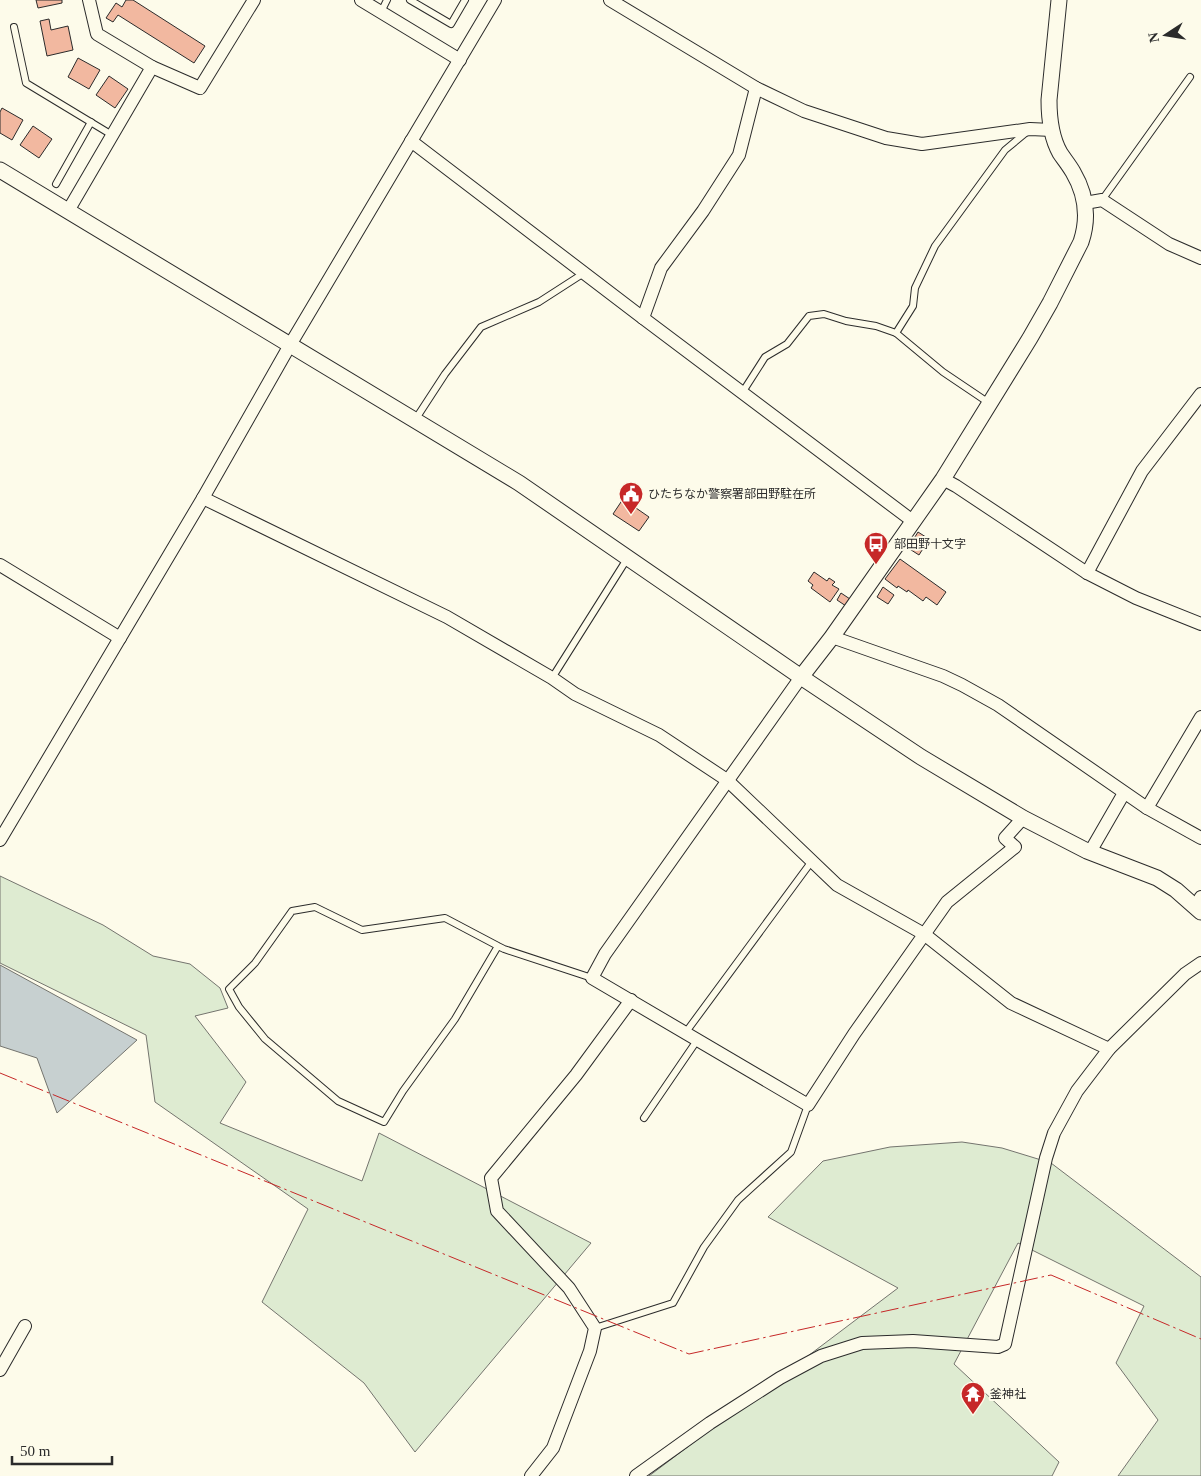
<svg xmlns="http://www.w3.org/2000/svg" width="1201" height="1476" font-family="'Times New Roman','Noto Sans JP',serif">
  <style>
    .green { fill: #deebd1; stroke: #74746e }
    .water { fill: #c7d0d0; stroke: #74746e }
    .building { fill: #f2b8a0; stroke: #2b2b2b }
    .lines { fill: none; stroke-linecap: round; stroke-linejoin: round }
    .service-casing { stroke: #2b2b2b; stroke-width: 8 }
    .minor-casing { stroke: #2b2b2b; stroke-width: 14 }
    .tertiary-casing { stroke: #2b2b2b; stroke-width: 17 }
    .service { stroke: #fdfbea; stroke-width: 6 }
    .minor { stroke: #fdfbea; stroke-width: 12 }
    .tertiary { stroke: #fdfbea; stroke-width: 15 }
    .power { stroke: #c62828; stroke-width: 1; stroke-dasharray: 18 4 2.5 4; stroke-linecap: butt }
    .labels { text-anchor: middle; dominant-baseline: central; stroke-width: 4; stroke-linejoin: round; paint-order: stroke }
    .poi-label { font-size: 12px; fill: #2b2b2b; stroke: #fdfbea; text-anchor: start }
  </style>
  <rect width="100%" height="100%" fill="#fdfbea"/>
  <g class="green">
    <polygon points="0,876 103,925 153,956 190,964 220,988 228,1008 195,1016 246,1082 220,1123 362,1181 379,1133 591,1243 415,1452 364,1383 262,1302 308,1209 155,1102 146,1035 0,963"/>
    <polygon points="962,1142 1002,1148 1051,1163 1201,1277 1201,1476 1118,1476 1158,1420 1116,1363 1144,1306 1018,1243 954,1364 1059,1462 1052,1476 649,1476 898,1288 768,1217 823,1161 890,1147"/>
  </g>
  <polygon class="water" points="0,965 137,1040 57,1113 37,1058 0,1046"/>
  <g class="building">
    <polygon points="36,0 62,0 62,3 38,8"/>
    <polygon points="126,0 133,0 205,46 194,63 118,15 113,22 106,18 116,3 122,7"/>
    <polygon points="49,19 51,30 68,26 73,50 47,56 40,21"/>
    <polygon points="78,58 100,70 89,89 68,77"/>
    <polygon points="109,76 128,89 115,108 96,95"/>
    <polygon points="2,108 23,120 12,140 0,133 0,112"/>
    <polygon points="33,126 52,139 39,158 20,145"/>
    <polygon points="623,499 649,517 639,531 613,514"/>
    <polygon points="918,532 929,539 919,555 908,548"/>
    <polygon points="900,559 946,592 937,605 926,597 923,601 908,590 907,592 898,586 897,588 885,579"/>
    <polygon points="814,572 827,581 829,578 835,582 832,585 839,589 830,602 811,588 813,585 808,581"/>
    <polygon points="883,587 894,595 888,604 877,597"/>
    <polygon points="841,593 850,599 846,606 837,600"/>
  </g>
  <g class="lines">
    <defs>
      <g id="service">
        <polyline points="410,0 451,24 465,0"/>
        <polyline points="381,12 387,0"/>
        <polyline points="14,27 26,83 112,135"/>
        <polyline points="56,184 91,122"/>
        <polyline points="1102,200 1190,77"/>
        <polyline points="896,333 943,372 989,403"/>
        <polyline points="742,393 765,357 787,344 809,316 824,314 846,321 876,326 896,333 913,306 915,288 935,246 1005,150 1028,131"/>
        <polyline points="415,420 445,374 481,327 539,302 584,273"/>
        <polyline points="552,678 627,559"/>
        <polyline points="498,946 455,1019 403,1091 384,1122 338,1101 265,1039 239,1007 229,989 255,963 292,911 315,907 362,930 445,918 498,946 504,949 592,978"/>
        <polyline points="686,1032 812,861"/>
        <polyline points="644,1118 698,1039"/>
        <polyline points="595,1328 673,1303 704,1247 738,1200 791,1152 808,1105"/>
      </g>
      <g id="minor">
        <polyline points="89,0 97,34 152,67"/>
        <polyline points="361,0 460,60"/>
        <polyline points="610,0 756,88 804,111 886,138 922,144 1030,129 1052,130"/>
        <polyline points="411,141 643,318 914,522"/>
        <polyline points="1085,203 1102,200 1169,244 1201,258"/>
        <polyline points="68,211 152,67 200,88 254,0"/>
        <polyline points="643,318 661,268 703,211 739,155 756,88"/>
        <polyline points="943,479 956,486 1087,573 1136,598 1201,624"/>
        <polyline points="203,498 447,617 552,678 575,694 659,735 727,780 837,885 924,934 1011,1003 1109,1049"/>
        <polyline points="0,565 120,638"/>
        <polyline points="1087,573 1142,471 1201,394"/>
        <polyline points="832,637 943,676 962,685 998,705 1147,808 1201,838"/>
        <polyline points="801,677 605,954 592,978 808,1105 854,1034 947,902 1015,847 1005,838 1023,818"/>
        <polyline points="1147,808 1201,717"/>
        <polyline points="0,840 203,498 290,345 495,0"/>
        <polyline points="1090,852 1124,793"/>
        <polyline points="1196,906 1201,897"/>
        <polyline points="0,1370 25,1326"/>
        <polyline points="531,1476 553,1448 590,1351 595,1328 569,1288 497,1211 491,1178 576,1075 631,1000"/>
        <polyline points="636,1476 710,1423 780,1378 821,1356 862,1343 913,1341 998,1347 1005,1344 1046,1158 1054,1133 1077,1091 1109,1049 1185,974 1201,963"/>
      </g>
      <g id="tertiary">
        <polyline points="0,170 519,483 801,677 921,757 1023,818 1087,851 1157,878 1176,890 1201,912"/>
        <path d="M801,677L832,637L943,479L1030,338L1050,303L1081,242C1089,218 1086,194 1073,172C1069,165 1064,159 1060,153C1051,137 1049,118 1049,100L1059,0"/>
      </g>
    </defs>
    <use href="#service" class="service-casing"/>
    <use href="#minor" class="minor-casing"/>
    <use href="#tertiary" class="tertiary-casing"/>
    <use href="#service" class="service"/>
    <use href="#minor" class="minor"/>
    <use href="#tertiary" class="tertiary"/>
    <polyline class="power" points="0,1073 689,1354 1051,1275 1201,1339"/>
  </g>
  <defs>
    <symbol id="civic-pin" viewBox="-11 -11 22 30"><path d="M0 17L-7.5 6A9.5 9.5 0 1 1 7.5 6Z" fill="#c62828" stroke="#fdfbea"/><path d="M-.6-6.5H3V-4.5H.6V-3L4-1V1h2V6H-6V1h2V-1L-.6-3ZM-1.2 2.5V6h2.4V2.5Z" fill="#fff"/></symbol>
    <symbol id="bus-pin" viewBox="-11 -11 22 30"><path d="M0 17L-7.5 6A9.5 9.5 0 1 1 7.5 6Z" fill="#c62828" stroke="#fdfbea"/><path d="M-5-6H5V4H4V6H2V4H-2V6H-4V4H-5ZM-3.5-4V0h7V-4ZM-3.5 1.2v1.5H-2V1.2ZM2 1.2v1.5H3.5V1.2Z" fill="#fff"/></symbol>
    <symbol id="temple-pin" viewBox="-11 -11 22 30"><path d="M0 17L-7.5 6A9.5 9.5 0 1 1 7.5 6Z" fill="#c62828" stroke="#fdfbea"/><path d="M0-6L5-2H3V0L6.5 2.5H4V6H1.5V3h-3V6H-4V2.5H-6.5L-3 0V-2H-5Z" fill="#fff"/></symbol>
  </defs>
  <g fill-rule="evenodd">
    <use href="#civic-pin" x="617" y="480" width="28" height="38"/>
    <use href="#bus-pin" x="862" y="530" width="28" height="38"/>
    <use href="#temple-pin" x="959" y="1380" width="28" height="38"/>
  </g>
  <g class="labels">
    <g class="poi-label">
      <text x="648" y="494">ひたちなか警察署部田野駐在所</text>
      <text x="894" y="544">部田野十文字</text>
      <text x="990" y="1394">釜神社</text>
    </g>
  </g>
  <g transform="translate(1166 35) rotate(258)" stroke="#fdfbea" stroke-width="4" paint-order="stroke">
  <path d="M0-4L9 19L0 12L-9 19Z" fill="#2b2b2b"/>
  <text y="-8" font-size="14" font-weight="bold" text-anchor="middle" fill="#2b2b2b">N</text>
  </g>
  <path d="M12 1456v8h100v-8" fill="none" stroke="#2b2b2b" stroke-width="2.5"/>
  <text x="20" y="1456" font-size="15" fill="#2b2b2b" stroke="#fdfbea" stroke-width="4" paint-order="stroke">50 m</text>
</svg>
